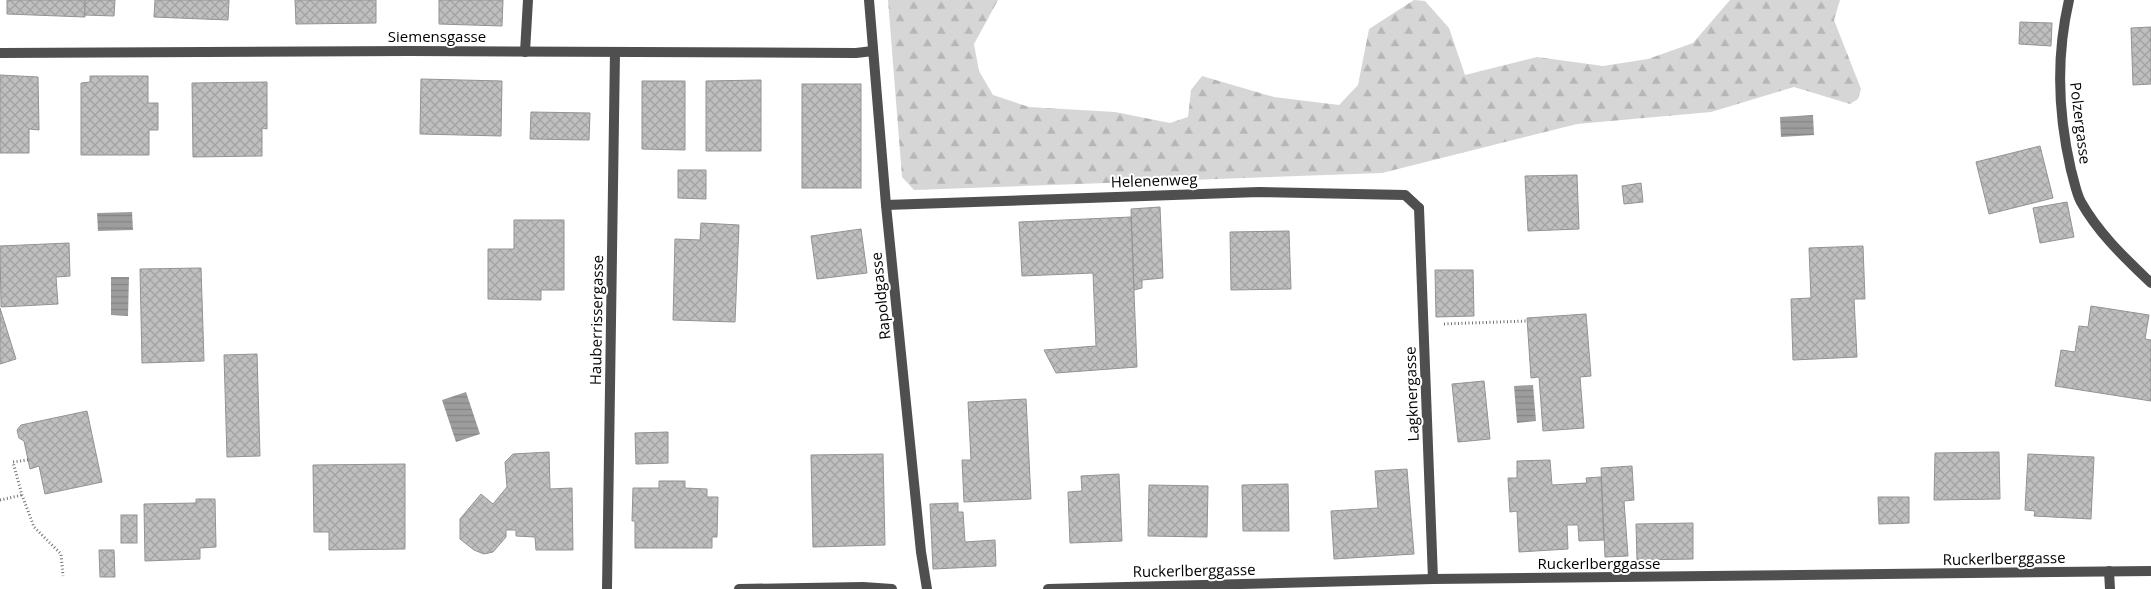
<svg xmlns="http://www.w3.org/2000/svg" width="2151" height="589" font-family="'Open Sans',sans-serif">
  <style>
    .forest { fill: url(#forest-firs) }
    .water { fill: url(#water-rules) }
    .building { fill: url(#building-cross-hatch); stroke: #939393 }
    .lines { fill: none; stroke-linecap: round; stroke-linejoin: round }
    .path { stroke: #717171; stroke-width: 3; stroke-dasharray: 1 2.5; stroke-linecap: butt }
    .lane { stroke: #4f4f4f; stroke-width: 10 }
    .street { stroke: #4f4f4f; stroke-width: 10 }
    .labels { text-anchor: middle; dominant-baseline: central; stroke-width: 4; stroke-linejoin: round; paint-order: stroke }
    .street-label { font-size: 15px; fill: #000; stroke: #fff }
  </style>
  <defs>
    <pattern id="forest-firs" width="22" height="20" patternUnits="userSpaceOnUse" patternTransform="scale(1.25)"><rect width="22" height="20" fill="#d6d6d6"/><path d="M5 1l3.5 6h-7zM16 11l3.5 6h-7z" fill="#b6b6b6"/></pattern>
    <pattern id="water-rules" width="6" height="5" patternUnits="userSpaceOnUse" patternTransform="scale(1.25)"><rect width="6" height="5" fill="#9d9d9d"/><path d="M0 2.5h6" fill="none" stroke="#858585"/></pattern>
    <pattern id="building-cross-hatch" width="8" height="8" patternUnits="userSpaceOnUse" patternTransform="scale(1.25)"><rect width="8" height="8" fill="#bfbfbf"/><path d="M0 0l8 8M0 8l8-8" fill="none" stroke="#a2a2a2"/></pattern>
  </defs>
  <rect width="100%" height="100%" fill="#fff"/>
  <polygon class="forest" points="888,0 998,0 974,44 979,71 993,95 1029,107 1115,112 1170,123 1188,117 1191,90 1202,76 1274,97 1339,105 1358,85 1369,29 1414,0 1425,1 1449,28 1465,75 1537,57 1603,66 1648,59 1693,43 1730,0 1840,0 1834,20 1861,89 1858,99 1850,104 1794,87 1711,112 1577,124 1382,173 914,190 902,177"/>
  <g class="water">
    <polygon points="1813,115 1814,135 1781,137 1780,117"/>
    <polygon points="132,212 133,230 98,231 97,213"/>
    <polygon points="111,277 129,277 128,316 111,315"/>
    <polygon points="1533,385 1536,421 1517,423 1514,386"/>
    <polygon points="466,392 480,434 456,442 442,400"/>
  </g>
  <g class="building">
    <polygon points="7,0 85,0 85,17 7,14"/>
    <polygon points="85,0 115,0 114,16 85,15"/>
    <polygon points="155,0 229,0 228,20 154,17"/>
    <polygon points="295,0 376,0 376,23 296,24"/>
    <polygon points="439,0 503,0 502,26 439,24"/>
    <polygon points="2020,22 2052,23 2051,46 2019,44"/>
    <polygon points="2151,27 2151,84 2133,85 2131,28"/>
    <polygon points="0,75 38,77 39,130 29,129 29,153 0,153"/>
    <polygon points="90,76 148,76 148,103 158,103 158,130 149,130 149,155 81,155 81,83 90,82"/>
    <polygon points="421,79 502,81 501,136 420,134"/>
    <polygon points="761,80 761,151 706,151 706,81"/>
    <polygon points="642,81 685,81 685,150 642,149"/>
    <polygon points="267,82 267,129 262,128 262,156 193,157 192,83"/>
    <rect x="802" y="84" width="59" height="104"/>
    <polygon points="531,112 590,113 589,140 530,139"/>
    <polygon points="2040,146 2053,198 1989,214 1976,162"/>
    <polygon points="678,170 706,170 706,199 678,198"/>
    <polygon points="1577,175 1579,229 1528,231 1525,176"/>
    <polygon points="1641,183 1643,202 1624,204 1622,186"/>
    <polygon points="2067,202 2074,237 2040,243 2033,208"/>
    <polygon points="1160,207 1163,278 1142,280 1142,288 1134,290 1131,209"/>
    <polygon points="1131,217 1137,367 1056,373 1044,350 1096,346 1093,273 1022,276 1019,222"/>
    <polygon points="514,220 564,220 564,290 541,290 541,300 488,299 488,249 514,249"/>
    <polygon points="701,223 739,225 735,322 673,320 675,239 700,240"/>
    <polygon points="861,229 867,273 817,279 811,236"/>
    <polygon points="1289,231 1291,289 1231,290 1230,232"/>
    <polygon points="69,243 70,276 56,277 58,304 1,307 0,246"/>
    <polygon points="1863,246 1865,299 1854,299 1857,357 1793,360 1791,299 1811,298 1809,248"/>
    <polygon points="201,268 204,361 142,363 140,269"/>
    <polygon points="1435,270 1473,270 1474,316 1436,317"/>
    <polygon points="2091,306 2149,315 2145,339 2151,340 2151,401 2055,386 2061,350 2075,352 2079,326 2088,327"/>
    <polygon points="0,308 16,359 0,364"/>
    <polygon points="1586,314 1591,376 1580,377 1584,428 1543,431 1539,377 1531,378 1527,318"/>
    <polygon points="257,354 260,456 227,457 224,355"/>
    <polygon points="1484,381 1490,439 1458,442 1452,384"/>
    <polygon points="1026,399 1031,499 964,502 962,460 971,460 968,402"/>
    <polygon points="87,411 102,482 45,494 39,466 30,469 24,441 19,438 17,430 21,425"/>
    <polygon points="668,432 668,463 636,464 635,433"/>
    <polygon points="549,452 550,489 572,488 573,550 536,550 535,537 516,536 516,530 506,530 506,537 493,552 484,554 474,550 460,539 460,519 481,494 493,504 507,487 505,462 513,454"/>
    <polygon points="1999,452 2000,499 1934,500 1935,453"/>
    <polygon points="883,454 885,545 813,547 811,455"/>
    <polygon points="2028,454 2094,457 2091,519 2034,516 2035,511 2025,510"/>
    <polygon points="1550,460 1552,485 1587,483 1586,478 1601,477 1604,540 1579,541 1578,525 1567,525 1568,549 1519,552 1517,511 1510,512 1508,478 1517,478 1517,461"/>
    <polygon points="405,464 405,549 329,550 329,532 314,532 313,465"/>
    <polygon points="1632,466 1634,500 1624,501 1628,556 1605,557 1601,468"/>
    <polygon points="1407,469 1414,554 1334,559 1331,511 1378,508 1375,471"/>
    <polygon points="1119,474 1122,541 1070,543 1068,492 1082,491 1081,476"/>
    <polygon points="659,481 685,481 685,488 707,489 707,497 718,497 717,537 712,537 712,548 635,548 635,521 632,521 633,488 659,488"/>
    <polygon points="1288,484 1289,531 1243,531 1242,485"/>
    <polygon points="1149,485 1208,486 1207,537 1148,536"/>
    <polygon points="1878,497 1909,497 1909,523 1879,524"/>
    <polygon points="196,499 215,499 216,547 200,548 200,559 145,561 144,504 196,503"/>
    <polygon points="958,503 958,512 963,512 965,542 995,540 996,566 933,569 930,504"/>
    <rect x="121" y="515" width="16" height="28"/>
    <polygon points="1693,523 1693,559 1637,560 1636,524"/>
    <polygon points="99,550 114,550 115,577 100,577"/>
  </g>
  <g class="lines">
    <g class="path">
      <polyline points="1444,324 1527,321"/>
      <polyline points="28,460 13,462 22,495 34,527 61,554 63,576"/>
      <polyline points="0,500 22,495"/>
    </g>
    <polyline class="lane" points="886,205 1259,192 1405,195 1419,208"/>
    <g class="street">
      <polyline points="869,0 886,205 921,552 927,589"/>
      <path d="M2069,0C2056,56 2058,114 2071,170C2074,180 2076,193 2081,202C2099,234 2125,258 2151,283"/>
      <polyline points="525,52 528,0"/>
      <polyline points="0,53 409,51 856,53 873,51"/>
      <polyline points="1419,208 1433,579"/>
      <polyline points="2109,571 2110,589"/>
      <polyline points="607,589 615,52"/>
      <polyline points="739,589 863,587 892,589"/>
      <polyline points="1048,589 1433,579 2151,571"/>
    </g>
  </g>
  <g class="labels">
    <g class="street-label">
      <text x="437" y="36">Siemensgasse</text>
      <text transform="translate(2081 123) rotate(83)">Polzergasse</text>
      <text transform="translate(1154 180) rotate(-2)">Helenenweg</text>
      <text transform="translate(880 296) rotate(-96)">Rapoldgasse</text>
      <text transform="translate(596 320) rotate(-89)">Hauberrissergasse</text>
      <text transform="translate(1411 394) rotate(-92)">Lagknergasse</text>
      <text transform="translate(2004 558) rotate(-1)">Ruckerlberggasse</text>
      <text x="1599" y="563">Ruckerlberggasse</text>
      <text transform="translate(1194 570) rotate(-1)">Ruckerlberggasse</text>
    </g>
  </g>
</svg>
